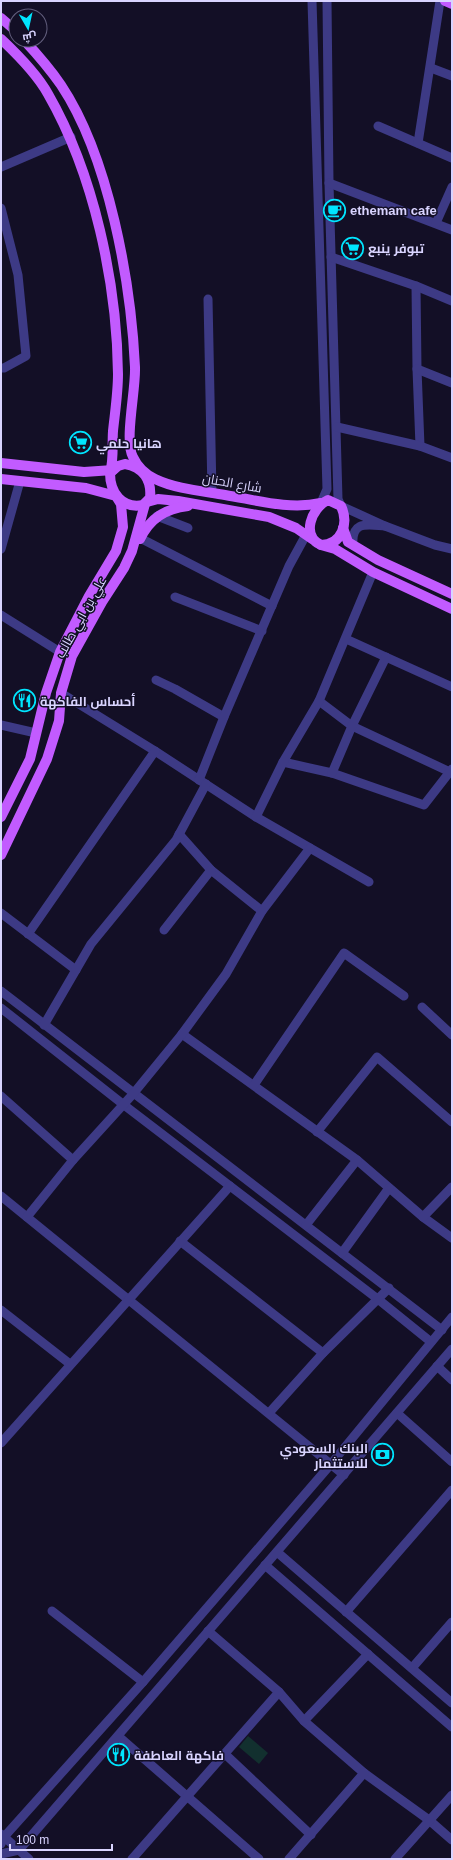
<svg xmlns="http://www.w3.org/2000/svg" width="453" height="1860" font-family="Helvetica,Cairo,sans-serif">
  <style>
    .green { fill: #12302f }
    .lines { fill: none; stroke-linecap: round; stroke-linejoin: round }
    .minor { stroke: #3d3a85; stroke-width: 9 }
    .major { stroke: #c25bff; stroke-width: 10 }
    .labels { text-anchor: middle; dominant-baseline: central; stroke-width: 3; stroke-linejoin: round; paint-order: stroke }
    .poi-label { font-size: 13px; font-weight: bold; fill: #d9d4ff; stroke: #130f26; text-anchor: start }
    .street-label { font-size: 13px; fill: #d9d4ff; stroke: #130f26 }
  </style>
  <rect width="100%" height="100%" fill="#130f26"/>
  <polygon class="green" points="248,1736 268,1753 259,1764 239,1747"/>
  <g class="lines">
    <g class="minor">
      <polyline points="312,1 327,489 321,503"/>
      <path d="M327,1L329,183L338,499L341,506L385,526C368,525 351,520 353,545"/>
      <polyline points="431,68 452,76"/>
      <polyline points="378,126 452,158"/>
      <polyline points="418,143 440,1"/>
      <polyline points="1,167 71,137"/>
      <polyline points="329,183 452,230"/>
      <polyline points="1,208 18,275 26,356 4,368 1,368"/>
      <polyline points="436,223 452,187"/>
      <polyline points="331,257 416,286 452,301"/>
      <polyline points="416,286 417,369 420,446"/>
      <polyline points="208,299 212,493"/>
      <polyline points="417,369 452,383"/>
      <polyline points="337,427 420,446 452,458"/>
      <polyline points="157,516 188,528"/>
      <polyline points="385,526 435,545 452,549"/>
      <polyline points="140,538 272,606"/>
      <polyline points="1,549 20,481"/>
      <polyline points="175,597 262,631"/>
      <polyline points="1,615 60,652"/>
      <polyline points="346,639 452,687"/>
      <polyline points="156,680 175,689 224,717"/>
      <polyline points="61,693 155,751 256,817 369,882"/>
      <polyline points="319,701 352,726 450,772"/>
      <polyline points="1,725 36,733"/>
      <polyline points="283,762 332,773 424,805 452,769"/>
      <polyline points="332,773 352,726 386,657"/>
      <polyline points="199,780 224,717 289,566 307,533"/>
      <polyline points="256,817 283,762 319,701 373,572"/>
      <polyline points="179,834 211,870 262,911"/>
      <polyline points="1,913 76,970"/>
      <polyline points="164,930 211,870"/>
      <polyline points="28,934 155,751"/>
      <polyline points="1,991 442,1330"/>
      <polyline points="422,1007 452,1035"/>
      <polyline points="1,1008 124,1105 379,1300 431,1342"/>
      <polyline points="44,1025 91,944 176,840 206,784"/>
      <polyline points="182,1034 357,1160 423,1217 452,1238"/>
      <polyline points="254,1085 344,953 404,996"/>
      <polyline points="1,1096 73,1160"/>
      <polyline points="317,1132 377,1057 452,1122"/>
      <polyline points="1,1196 344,1475"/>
      <polyline points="27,1217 73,1160 133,1094 182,1034 226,974 262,911 310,848"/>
      <polyline points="423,1217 452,1187"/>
      <polyline points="306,1225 357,1160"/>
      <polyline points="180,1241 323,1353"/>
      <polyline points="342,1253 389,1188"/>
      <polyline points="1,1310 70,1364"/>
      <polyline points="437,1366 452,1380"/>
      <polyline points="269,1413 323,1353 389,1288"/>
      <polyline points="397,1413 452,1462"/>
      <polyline points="1,1443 230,1186"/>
      <polyline points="277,1552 452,1703"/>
      <polyline points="265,1565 452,1727"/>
      <polyline points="52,1611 143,1682"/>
      <polyline points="346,1612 452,1490"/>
      <polyline points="208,1631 279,1692 304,1721 364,1773 429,1820 452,1840"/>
      <polyline points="412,1668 452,1622"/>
      <polyline points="304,1721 368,1654"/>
      <polyline points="118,1736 259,1859"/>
      <polyline points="225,1754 311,1835"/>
      <polyline points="1,1834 29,1859"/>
      <polyline points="1,1844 4,1837 143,1682 331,1464 452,1317"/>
      <polyline points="1,1854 19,1850 452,1349"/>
      <polyline points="132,1859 279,1692"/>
      <polyline points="289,1859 364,1773"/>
      <polyline points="395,1859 452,1795"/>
    </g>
    <g class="major">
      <polyline points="445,1 452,4"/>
      <polyline points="1,18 16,31"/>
      <path d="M1,39C18,55 37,74 48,94C94,174 117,283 118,374C118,393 115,412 113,431C112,446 114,459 110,473"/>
      <path d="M24,40C37,54 50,69 61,85C109,157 131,282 135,367C136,390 124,440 133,457C138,468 145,474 155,479C176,489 202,491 225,495C256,500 289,510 321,503"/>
      <polyline points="1,463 84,472 113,470"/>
      <path d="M125,464C143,467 152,480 150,498L143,505C122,509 110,493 110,473L118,466Z"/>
      <polyline points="1,479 86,488 116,496 121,504 123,527 116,551 89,596 60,652 46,693 30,759 1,817"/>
      <path d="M328,500L341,506C349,523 342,545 321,545C301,536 311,508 328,500Z"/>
      <polyline points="147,502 158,499 178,501 269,517 296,528 312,539"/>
      <polyline points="343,528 348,542 378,560 452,594"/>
      <path d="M140,539C150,518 165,509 188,506"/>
      <polyline points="321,545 335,549 373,572 452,609"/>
      <polyline points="1,855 47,759 59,721 61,693 72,656 102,602 124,568 132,551 145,504"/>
    </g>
  </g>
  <defs>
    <symbol id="cafe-ring" viewBox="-11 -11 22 22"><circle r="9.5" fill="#130f26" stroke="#00e5ff" stroke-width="1.5"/><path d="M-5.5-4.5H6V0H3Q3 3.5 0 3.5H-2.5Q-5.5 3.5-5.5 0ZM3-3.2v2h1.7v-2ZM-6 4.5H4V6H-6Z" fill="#00e5ff"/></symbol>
    <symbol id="supermarket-ring" viewBox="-11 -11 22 22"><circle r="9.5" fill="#130f26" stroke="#00e5ff" stroke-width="1.5"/><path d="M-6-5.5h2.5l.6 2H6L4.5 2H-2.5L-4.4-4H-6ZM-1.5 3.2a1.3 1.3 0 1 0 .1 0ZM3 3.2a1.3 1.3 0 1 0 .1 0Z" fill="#00e5ff"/></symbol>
    <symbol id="restaurant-ring" viewBox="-11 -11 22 22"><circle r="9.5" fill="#130f26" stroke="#00e5ff" stroke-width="1.5"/><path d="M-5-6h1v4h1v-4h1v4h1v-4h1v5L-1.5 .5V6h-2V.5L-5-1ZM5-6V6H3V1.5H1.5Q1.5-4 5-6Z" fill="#00e5ff"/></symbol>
    <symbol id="bank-ring" viewBox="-11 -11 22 22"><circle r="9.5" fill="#130f26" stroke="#00e5ff" stroke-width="1.5"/><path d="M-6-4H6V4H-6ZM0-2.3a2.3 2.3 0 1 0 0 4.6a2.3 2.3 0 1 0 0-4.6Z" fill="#00e5ff"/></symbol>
  </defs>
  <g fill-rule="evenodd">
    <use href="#cafe-ring" x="322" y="198" width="25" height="25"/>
    <use href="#supermarket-ring" x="340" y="236" width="25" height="25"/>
    <use href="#supermarket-ring" x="68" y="430" width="25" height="25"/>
    <use href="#restaurant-ring" x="12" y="688" width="25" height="25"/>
    <use href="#bank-ring" x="370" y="1442" width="25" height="25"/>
    <use href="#restaurant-ring" x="106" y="1742" width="25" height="25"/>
  </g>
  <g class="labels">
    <g class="poi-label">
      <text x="350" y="210">ethemam cafe</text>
      <text x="368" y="248">تبوفر ينبع</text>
      <text x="96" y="443">هانيا حلمي</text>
      <text x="40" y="701">أحساس الفاكهة</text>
      <text x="368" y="1448" text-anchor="end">البنك السعودي<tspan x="368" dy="15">للاستثمار</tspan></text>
      <text x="134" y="1755">فاكهة العاطفة</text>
    </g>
    <g class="street-label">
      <text transform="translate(232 483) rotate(10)">شارع الحنان</text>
      <text transform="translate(81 617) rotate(-61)">علي بن ابي طالب</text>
    </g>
  </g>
  <rect width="453" height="1860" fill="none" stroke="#d9d4ff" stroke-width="4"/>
  <g transform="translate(28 28) rotate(171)"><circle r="19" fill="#130f26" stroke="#625e7d"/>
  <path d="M0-3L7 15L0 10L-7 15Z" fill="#00e5ff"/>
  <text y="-6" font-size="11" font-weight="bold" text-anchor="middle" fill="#d9d4ff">ش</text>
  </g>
  <path d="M10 1844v6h102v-6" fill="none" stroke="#d9d4ff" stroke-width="2"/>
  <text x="16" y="1844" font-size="12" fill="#d9d4ff" stroke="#130f26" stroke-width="3" paint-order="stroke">100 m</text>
</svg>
